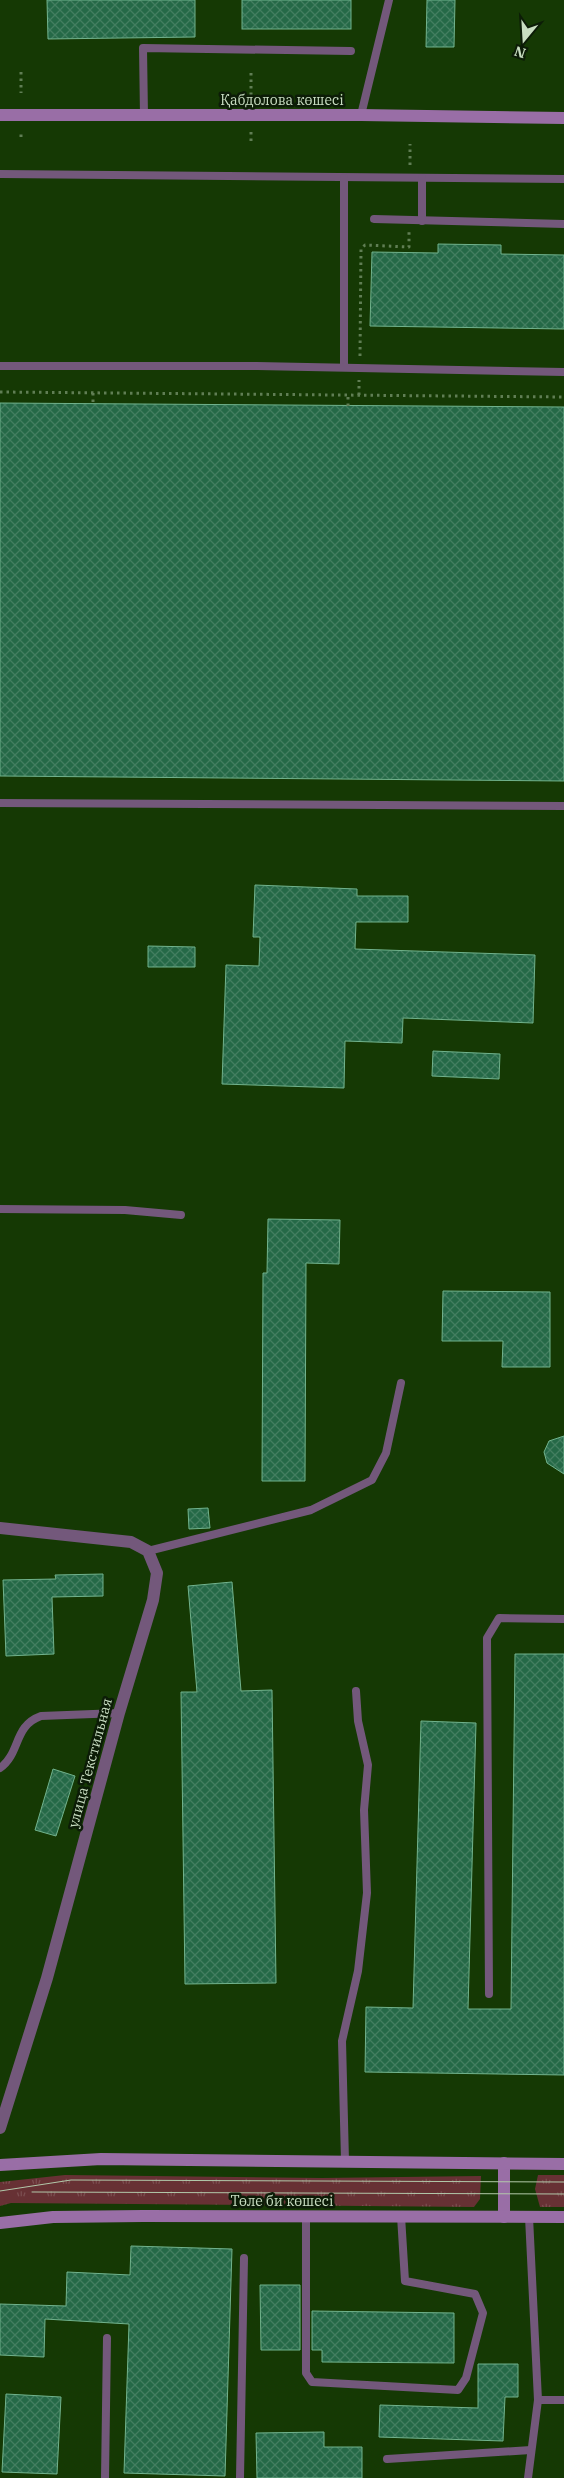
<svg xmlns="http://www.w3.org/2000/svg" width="564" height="2478" font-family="'IBM Plex Serif',serif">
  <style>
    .grass { fill: url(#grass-tufts) }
    .building { fill: url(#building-cross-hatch); stroke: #71b38d }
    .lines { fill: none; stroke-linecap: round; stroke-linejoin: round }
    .path { stroke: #607e54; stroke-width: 3; stroke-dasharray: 2.5 4; stroke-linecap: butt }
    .lane { stroke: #73587b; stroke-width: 8 }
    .street { stroke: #73587b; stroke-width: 12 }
    .secondary { stroke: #996ea6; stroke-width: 12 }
    .tram { stroke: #b2c9aa; stroke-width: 1 }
    .labels { text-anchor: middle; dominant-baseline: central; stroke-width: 5; stroke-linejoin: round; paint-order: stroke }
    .street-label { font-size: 14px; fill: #c8ddc1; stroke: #0c1c07 }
  </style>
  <defs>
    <pattern id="grass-tufts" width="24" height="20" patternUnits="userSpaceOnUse" patternTransform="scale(1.25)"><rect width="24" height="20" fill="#673134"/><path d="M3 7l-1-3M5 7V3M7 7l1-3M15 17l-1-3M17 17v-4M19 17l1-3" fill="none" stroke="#7b4e50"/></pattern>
    <pattern id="building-cross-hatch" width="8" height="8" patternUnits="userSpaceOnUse" patternTransform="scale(1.25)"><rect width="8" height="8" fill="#256947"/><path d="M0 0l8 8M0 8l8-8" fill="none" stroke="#437e60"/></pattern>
  </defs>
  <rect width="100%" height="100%" fill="#153904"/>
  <g class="grass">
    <polygon points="65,2175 322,2178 481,2176 480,2199 474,2207 11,2203 0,2206 0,2182"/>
    <polygon points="538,2175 564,2175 564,2207 540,2207 535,2189"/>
  </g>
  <g class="building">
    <polygon points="47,0 195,0 195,37 48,39"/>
    <rect x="242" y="0" width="109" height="29"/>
    <polygon points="427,0 455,0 454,47 426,47"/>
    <polygon points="438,244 501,245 501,254 564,255 564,329 370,326 372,252 438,253"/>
    <polygon points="0,403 564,407 564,781 0,776"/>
    <polygon points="255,885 357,889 357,896 408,896 408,922 356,922 355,949 535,955 533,1023 403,1018 402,1043 345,1041 344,1088 222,1084 226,965 259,966 260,937 253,937"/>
    <polygon points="148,946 195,947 195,967 148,967"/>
    <polygon points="433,1051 500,1054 499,1079 432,1076"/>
    <polygon points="268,1219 340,1220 339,1264 306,1263 305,1481 262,1481 263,1273 267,1273"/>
    <polygon points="443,1291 550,1292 550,1367 502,1367 503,1341 442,1341"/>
    <polygon points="564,1436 564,1474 547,1463 544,1452 549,1441"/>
    <polygon points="208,1508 210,1528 189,1529 188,1509"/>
    <polygon points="103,1574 103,1596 52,1597 54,1654 6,1656 3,1580 56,1579 55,1575"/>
    <polygon points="232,1582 241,1691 272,1690 276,1983 185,1984 181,1692 197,1692 188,1586"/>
    <polygon points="515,1654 564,1654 564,2075 365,2072 366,2007 413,2008 421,1721 476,1723 468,2009 511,2009"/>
    <polygon points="53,1769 75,1776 56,1836 35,1830"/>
    <polygon points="131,2246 232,2249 225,2476 124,2473 129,2324 45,2319 44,2357 0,2355 0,2304 66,2306 67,2272 130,2275"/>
    <polygon points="260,2285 300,2285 300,2350 261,2350"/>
    <polygon points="312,2311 454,2313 454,2363 322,2362 322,2350 312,2350"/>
    <polygon points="478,2364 518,2364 518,2397 505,2397 503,2441 379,2437 380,2405 478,2408"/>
    <polygon points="6,2394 61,2397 57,2474 2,2472"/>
    <polygon points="324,2432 324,2447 362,2447 362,2478 257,2478 256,2433"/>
  </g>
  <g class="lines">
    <g class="path">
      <polyline points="21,72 21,93"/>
      <polyline points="251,73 251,102"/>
      <polyline points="21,137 21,131"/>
      <polyline points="251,141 251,129"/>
      <polyline points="410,165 410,144"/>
      <polyline points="360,356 361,249 365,245 409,247 409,231"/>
      <polyline points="0,392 564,397"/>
      <polyline points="93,393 93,403"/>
      <polyline points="359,395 359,380"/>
      <polyline points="348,406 348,395"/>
    </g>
    <g class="lane">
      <polyline points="361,115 389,0"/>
      <polyline points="144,116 143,48 351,51"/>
      <polyline points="0,174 564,179"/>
      <polyline points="344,178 344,367"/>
      <polyline points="422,178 422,221"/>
      <polyline points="374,219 564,224"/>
      <polyline points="0,366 257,366 564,372"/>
      <polyline points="0,803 564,806"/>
      <polyline points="0,1209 125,1210 181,1215"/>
      <polyline points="148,1551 311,1510 372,1480 386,1453 401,1383"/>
      <path d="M0,1768C21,1753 13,1726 41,1716L119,1713"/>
      <polyline points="489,1994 487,1638 499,1618 564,1619"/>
      <polyline points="345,2161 342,2041 358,1971 367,1893 364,1810 368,1765 358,1721 356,1691"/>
      <polyline points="306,2216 306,2373 312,2382 458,2390 466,2378 483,2313 475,2294 405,2281 401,2216"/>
      <polyline points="538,2400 564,2400"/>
      <polyline points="387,2459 531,2450"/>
      <polyline points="105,2478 107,2338"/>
      <polyline points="240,2478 244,2258"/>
      <polyline points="528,2478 538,2400 529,2217"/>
    </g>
    <polyline class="street" points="0,1528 131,1542 148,1551 157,1573 153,1600 119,1713 47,1978 0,2128"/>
    <g class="secondary">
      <polyline points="0,115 361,115 564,118"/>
      <polyline points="504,2163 504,2217"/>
      <polyline points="0,2165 101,2159 564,2164"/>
      <polyline points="0,2223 53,2217 143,2216 564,2217"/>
    </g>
    <g class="tram">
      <polyline points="0,2191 71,2180 564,2182"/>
      <polyline points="32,2192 564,2194"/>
    </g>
  </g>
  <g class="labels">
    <g class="street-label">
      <text x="282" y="100">Қабдолова көшесі</text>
      <text transform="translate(90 1763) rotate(-75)">улица Текстильная</text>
      <text x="282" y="2201">Төле би көшесі</text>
    </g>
  </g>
  <g transform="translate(524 40) rotate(198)" stroke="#0c1c07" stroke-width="4" paint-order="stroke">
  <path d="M0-4L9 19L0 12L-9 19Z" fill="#c8ddc1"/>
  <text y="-8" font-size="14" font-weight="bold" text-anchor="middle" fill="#c8ddc1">N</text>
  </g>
</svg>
